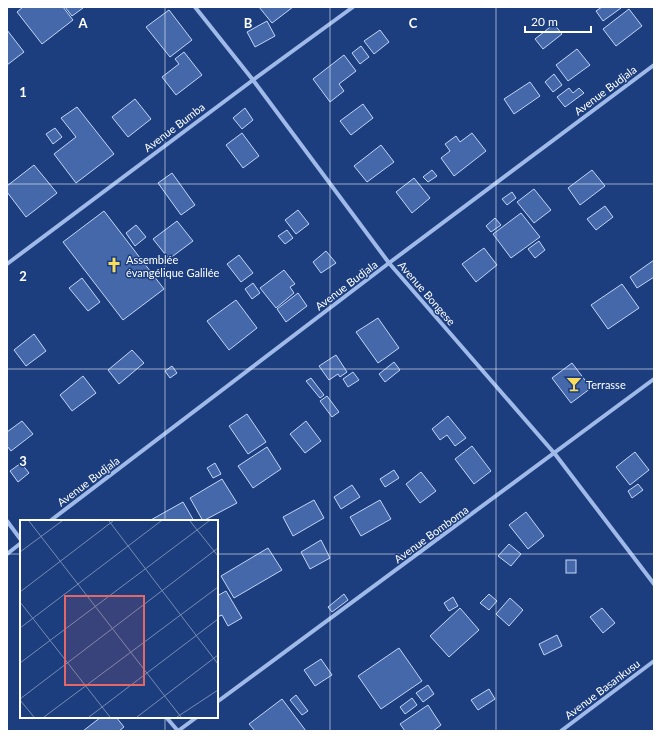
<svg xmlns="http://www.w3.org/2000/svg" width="661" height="738" font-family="Lato,sans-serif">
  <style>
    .building { fill: #4468a9; stroke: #c3d5f7 }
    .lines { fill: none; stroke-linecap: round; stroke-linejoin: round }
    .minor { stroke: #9fb9e9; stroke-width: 4 }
    .grid { fill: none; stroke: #fff; stroke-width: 1; stroke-opacity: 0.55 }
    .labels { text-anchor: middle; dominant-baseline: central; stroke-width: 3; stroke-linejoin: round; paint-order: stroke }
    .street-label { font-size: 11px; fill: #fff; stroke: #1c3e7f }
    .poi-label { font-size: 11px; fill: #fff; stroke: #1c3e7f; text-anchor: start }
    .inset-road { fill: none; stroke: #778bb2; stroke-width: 1 }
    .view { fill: #e26868; fill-opacity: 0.15; stroke: #e26868; stroke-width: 2 }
    .inset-edge { fill: none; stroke: #fff; stroke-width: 2 }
    .grid-label { font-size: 13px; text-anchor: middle; font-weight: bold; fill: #fff; stroke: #1c3e7f; stroke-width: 3; stroke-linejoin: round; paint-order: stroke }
  </style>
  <rect width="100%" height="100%" fill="#1c3e7f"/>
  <g class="building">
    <polygon points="23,7 63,7 73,20 42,44 17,12"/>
    <polygon points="65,7 83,7 83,8 72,16"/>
    <polygon points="259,7 293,7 272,23"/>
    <polygon points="602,7 621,7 621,8 603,21 596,11"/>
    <polygon points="629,9 642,26 616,46 603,29"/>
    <polygon points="169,10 192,40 170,57 146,27"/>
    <polygon points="267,21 275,36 255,47 247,32"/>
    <polygon points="554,24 562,34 543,49 535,39"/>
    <polygon points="7,30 24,52 7,65"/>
    <polygon points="380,30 389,42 374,54 364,41"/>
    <polygon points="361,46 369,57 360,64 352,53"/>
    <polygon points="577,49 590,65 568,81 556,65"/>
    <polygon points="184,52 202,75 176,95 162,77 179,64 175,59"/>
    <polygon points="344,55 356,71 339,84 344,91 330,102 313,79"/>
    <polygon points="554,74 562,85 553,92 545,82"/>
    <polygon points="530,82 540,96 514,114 504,99"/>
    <polygon points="569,88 573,93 579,88 584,93 565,107 557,97"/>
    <polygon points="135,99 151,119 128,137 112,117"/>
    <polygon points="363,104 373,118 351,135 340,121"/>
    <polygon points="77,107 114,154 76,183 54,154 76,137 61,118"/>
    <polygon points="245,108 253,120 242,129 233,118"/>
    <polygon points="55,128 62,137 53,144 46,134"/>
    <polygon points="242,133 259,156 243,168 226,145"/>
    <polygon points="472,133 486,151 454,176 441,158 450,151 445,144 456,136 460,142"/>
    <polygon points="381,145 394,162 367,182 354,166"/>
    <polygon points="34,165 57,193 26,217 7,192 7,186"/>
    <polygon points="432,170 437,176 428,182 423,177"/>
    <polygon points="592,170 605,186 580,205 568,188"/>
    <polygon points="172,173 195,205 181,215 158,183"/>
    <polygon points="414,178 430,198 412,213 396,192"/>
    <polygon points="534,189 551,210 534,223 517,202"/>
    <polygon points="512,192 516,198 507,205 502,199"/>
    <polygon points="605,206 613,217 596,230 587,219"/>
    <polygon points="298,210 309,224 296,234 285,220"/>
    <polygon points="104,211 164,289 123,320 63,242"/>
    <polygon points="521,213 540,237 511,258 493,234"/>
    <polygon points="495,218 501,225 491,232 486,226"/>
    <polygon points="177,221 193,241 169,259 153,239"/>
    <polygon points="136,225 146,237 135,246 126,233"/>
    <polygon points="287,230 293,238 285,244 278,236"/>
    <polygon points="539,241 545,250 535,258 528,249"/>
    <polygon points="484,248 497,265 476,282 462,264"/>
    <polygon points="326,251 336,263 321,273 313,262"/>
    <polygon points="239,255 253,273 241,282 227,264"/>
    <polygon points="654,260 654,277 637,288 630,277"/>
    <polygon points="284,270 295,284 290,287 294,293 276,308 260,288"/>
    <polygon points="82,278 100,302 88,311 69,288"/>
    <polygon points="253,283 260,293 252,299 245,289"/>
    <polygon points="622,284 639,308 608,329 591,305"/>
    <polygon points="298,293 307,306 286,322 277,309"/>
    <polygon points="236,300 257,328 229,350 207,321"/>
    <polygon points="378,318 399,348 378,363 356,332"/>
    <polygon points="34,334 46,351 26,366 14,350"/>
    <polygon points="132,350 144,363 119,384 108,370"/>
    <polygon points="336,355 347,372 340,377 338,374 329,380 319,366"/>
    <polygon points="394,362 400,370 385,382 379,374"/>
    <polygon points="572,363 591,388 571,403 552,378"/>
    <polygon points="172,366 177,373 170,378 165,371"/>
    <polygon points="353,372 359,380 348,387 343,379"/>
    <polygon points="83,376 96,393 72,411 60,395"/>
    <polygon points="311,378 324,395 320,398 306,381"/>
    <polygon points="327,396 339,412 332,417 320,401"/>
    <polygon points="247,414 266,442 248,454 229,426"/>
    <polygon points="448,416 466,438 455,446 447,435 440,440 432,429"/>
    <polygon points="22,421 33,434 11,451 7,446 7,432"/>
    <polygon points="306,421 321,441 305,453 290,434"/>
    <polygon points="472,446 491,471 474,484 455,459"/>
    <polygon points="267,447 281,469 253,488 238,466"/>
    <polygon points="635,452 649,470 630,485 616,467"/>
    <polygon points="21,463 29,473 18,482 10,471"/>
    <polygon points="215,463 221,474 213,478 207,468"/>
    <polygon points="394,470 399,478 385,487 380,479"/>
    <polygon points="421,472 436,491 420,503 406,484"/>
    <polygon points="222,479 237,503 203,521 190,498"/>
    <polygon points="638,484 643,490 632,498 628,491"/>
    <polygon points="352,485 360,497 341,509 334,497"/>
    <polygon points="314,500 324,518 293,536 283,517"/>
    <polygon points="380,500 391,519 361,536 350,517"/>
    <polygon points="183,502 194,521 149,521"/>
    <polygon points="526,512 544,536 528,549 509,525"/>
    <polygon points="321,540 330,558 310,569 301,552"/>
    <polygon points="509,544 521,554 511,566 498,556"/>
    <polygon points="268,548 282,570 234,598 221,576"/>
    <rect x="566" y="560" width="10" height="13"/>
    <polygon points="226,591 242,618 228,626 222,615 217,617 217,596"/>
    <polygon points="344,594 348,600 332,612 328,607"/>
    <polygon points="489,594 497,601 489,610 480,603"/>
    <polygon points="453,597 458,606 449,611 444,603"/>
    <polygon points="510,598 523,610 509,626 496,614"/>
    <polygon points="460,608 479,630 449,657 430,636"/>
    <polygon points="602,608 615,623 603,633 590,617"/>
    <polygon points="557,635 562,646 544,655 539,644"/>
    <polygon points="399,648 422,681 381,709 358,676"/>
    <polygon points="321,659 332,675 315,686 304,670"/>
    <polygon points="428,685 434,694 423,702 416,693"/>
    <polygon points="489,689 495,699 478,710 471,700"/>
    <polygon points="296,695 308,711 302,715 290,700"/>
    <polygon points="412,698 417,705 405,714 400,707"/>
    <polygon points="282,699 306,731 255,731 249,724"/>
    <polygon points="428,705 441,725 433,731 405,731 400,724"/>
    <polygon points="101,717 116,717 124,727 119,731 83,731"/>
  </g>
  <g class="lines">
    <g class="minor">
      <polyline points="195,7 253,80 389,263 555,454 654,584"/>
      <polyline points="7,264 253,80 353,7"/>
      <polyline points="7,521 21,540"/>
      <polyline points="50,521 389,263 654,65"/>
      <polyline points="7,554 21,543"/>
      <polyline points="217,702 654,379"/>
      <polyline points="166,717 178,731 197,717"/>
      <polyline points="561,731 654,661"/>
    </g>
  </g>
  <path class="grid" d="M165,7V521M330,7V731M496,7V731M7,184H654M7,369H654M7,554H21M217,554H654M165,717V731"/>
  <defs>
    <symbol id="church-bare" viewBox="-9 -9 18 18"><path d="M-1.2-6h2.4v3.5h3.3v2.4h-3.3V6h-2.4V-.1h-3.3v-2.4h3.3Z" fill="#fadc5c" stroke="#1c3e7f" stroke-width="2.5" paint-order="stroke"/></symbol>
    <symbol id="bar-bare" viewBox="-9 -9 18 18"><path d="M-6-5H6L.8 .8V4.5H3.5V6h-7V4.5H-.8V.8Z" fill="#fadc5c" stroke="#1c3e7f" stroke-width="2.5" paint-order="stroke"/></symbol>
  </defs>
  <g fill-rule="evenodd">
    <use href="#church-bare" x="103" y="254" width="22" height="22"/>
    <use href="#bar-bare" x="563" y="373" width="22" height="22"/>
  </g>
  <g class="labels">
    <g class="street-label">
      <text transform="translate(605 90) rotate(-37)">Avenue Budjala</text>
      <text transform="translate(174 127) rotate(-37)">Avenue Bumba</text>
      <text transform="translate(346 285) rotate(-37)">Avenue Budjala</text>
      <text transform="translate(427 293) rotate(49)">Avenue Bongese</text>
      <text transform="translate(88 481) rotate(-37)">Avenue Budjala</text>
      <text transform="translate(431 534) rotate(-36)">Avenue Bomboma</text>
      <text transform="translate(602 689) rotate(-37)">Avenue Basankusu</text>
    </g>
    <g class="poi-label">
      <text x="126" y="259">Assemblée<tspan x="126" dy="13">évangélique Galilée</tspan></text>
      <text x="586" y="384">Terrasse</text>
    </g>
  </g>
  <g transform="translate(20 520)">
    <rect width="198" height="198" fill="#1c3e7f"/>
    <path class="inset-road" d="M9,1L161,197M89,1L198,144M170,1L198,36M0,32L42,1M0,72L93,1M0,82L90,197M0,108L141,1M0,143L189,1M0,179L198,28M0,180L14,197M24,197L198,67M69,197L198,99M117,197L198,135M157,197L198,170"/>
    <path class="view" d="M45,76H124V165H45Z"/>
    <rect width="198" height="198" class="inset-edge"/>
  </g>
  <g class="grid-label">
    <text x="83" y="28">A</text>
    <text x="248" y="28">B</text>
    <text x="413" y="28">C</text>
    <text x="23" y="97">1</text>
    <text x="23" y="281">2</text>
    <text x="23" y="466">3</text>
  </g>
  <rect width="661" height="738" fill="none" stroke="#ffffff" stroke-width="16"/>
  <path d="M525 26v6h66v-6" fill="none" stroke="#ffffff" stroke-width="2"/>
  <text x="531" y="26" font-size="12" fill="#ffffff" stroke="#1c3e7f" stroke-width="3" paint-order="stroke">20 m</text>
</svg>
